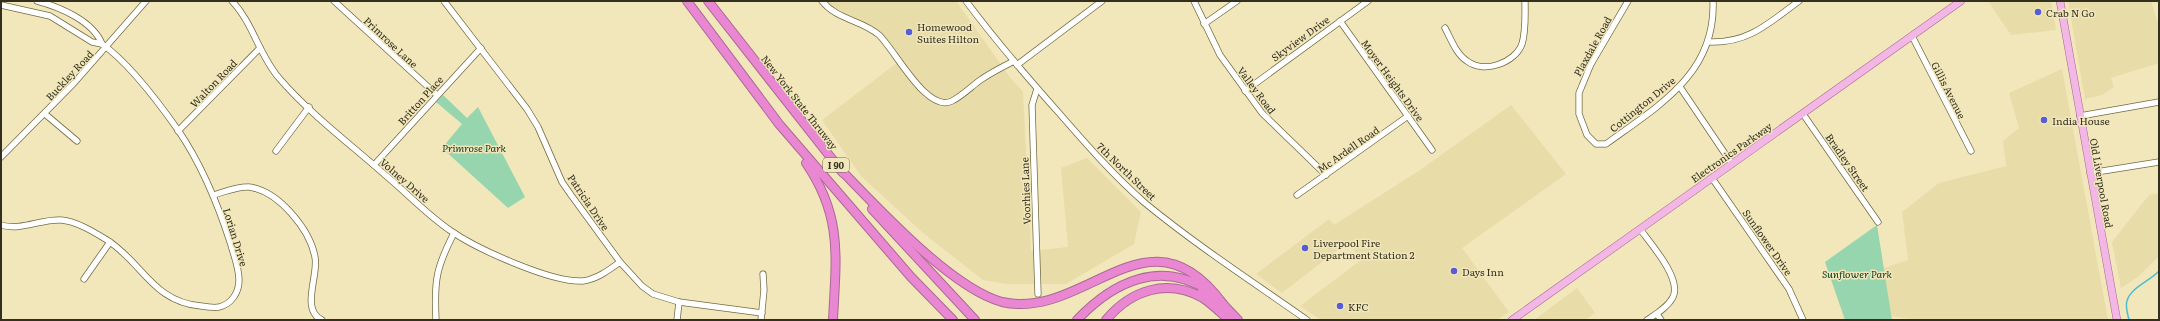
<svg xmlns="http://www.w3.org/2000/svg" width="2160" height="321" font-family="Literata,serif">
  <style>
    .built { fill: #e8dca9 }
    .green { fill: #97d5ae }
    .lines { fill: none; stroke-linecap: round; stroke-linejoin: round }
    .stream { stroke: #4bbcd7; stroke-width: 1.5 }
    .minor-casing { stroke: #746b43; stroke-width: 7 }
    .major-casing { stroke: #aa6994; stroke-width: 8 }
    .highway-casing { stroke: #aa6994; stroke-width: 10 }
    .minor { stroke: #fff; stroke-width: 5.5 }
    .major { stroke: #f2b7e5; stroke-width: 7 }
    .highway { stroke: #ea87d3; stroke-width: 8 }
    .poi-dot { fill: #575dd4; stroke: #f1e7bb; stroke-width: 1.5 }
    .labels { text-anchor: middle; dominant-baseline: central; stroke-width: 3; stroke-linejoin: round; paint-order: stroke }
    .shield { fill: #f1e7bb; stroke: #6d674e; stroke-width: 1 }
    .shield-label { font-size: 9px; font-weight: bold; fill: #34301f }
    .poi-label { font-size: 10px; fill: #34301f; stroke: #f1e7bb; text-anchor: start }
    .street-label { font-size: 10px; fill: #34301f; stroke: #f1e7bb }
    .park-label { font-size: 10px; font-style: italic; fill: #05351e; stroke: #f1e7bb }
  </style>
  <rect width="100%" height="100%" fill="#f1e7bb"/>
  <g class="built">
    <polygon points="825,1 956,1 1009,76 1023,92 1031,251 1068,247 1061,168 1087,158 1141,212 1134,244 1066,284 1007,284 983,280 923,233 861,176 822,120 902,59 886,38 872,26 839,13"/>
    <polygon points="1988,1 2051,1 2056,30 2011,35"/>
    <polygon points="2068,1 2151,1 2159,27 2159,63 2111,78 2114,87 2102,95 2085,99"/>
    <polygon points="2062,69 2108,320 1919,320 1891,316 1884,268 1908,260 1902,212 1939,183 2006,166 2003,141 2019,128 2009,93"/>
    <polygon points="1511,105 1566,174 1462,248 1509,312 1497,320 1321,320 1300,306 1361,260 1348,242 1282,293 1256,274 1329,219 1334,225 1420,170"/>
    <polygon points="2159,193 2159,256 2139,276 2121,288 2112,242 2149,195"/>
    <polygon points="1577,288 1595,313 1585,320 1534,320"/>
  </g>
  <g class="green">
    <polygon points="443,95 467,118 478,107 525,197 508,208 442,148 462,124 436,102"/>
    <polygon points="1877,225 1892,320 1845,320 1825,262"/>
  </g>
  <g class="lines">
    <path class="stream" d="M2129,320C2128,315 2125,306 2127,301C2130,288 2150,281 2159,271"/>
    <defs>
      <g id="minor">
        <path d="M37,1C60,7 93,21 102,44"/>
        <path d="M232,1C253,23 259,55 279,78C309,113 350,144 384,174C406,192 427,215 451,231C477,249 552,283 583,281C597,279 609,270 620,262"/>
        <polyline points="334,1 437,95"/>
        <polyline points="444,1 527,109 538,127 562,182 571,195 620,262 642,286 653,294 679,302 762,313"/>
        <path d="M822,1C837,20 862,20 879,35C895,50 927,114 952,101C962,96 971,87 979,81C990,73 1002,67 1014,61"/>
        <path d="M966,1C995,40 1027,77 1059,113C1086,144 1114,176 1145,203C1196,245 1253,282 1307,320"/>
        <polyline points="1194,1 1220,55 1262,113 1326,175"/>
        <path d="M1628,1L1591,64L1579,93V114L1587,135L1596,144H1606C1658,106 1716,74 1713,1"/>
        <path d="M1,5L50,16L92,42L102,44C129,63 159,103 178,130C202,165 218,204 231,245C234,256 239,268 239,280C239,292 232,304 219,307C214,308 207,307 201,306C153,302 143,263 107,240C94,232 76,221 61,220C40,219 21,231 1,225"/>
        <polyline points="1340,21 1432,150"/>
        <polyline points="1204,24 1237,1"/>
        <path d="M1445,28C1451,39 1456,54 1467,61C1484,74 1515,63 1522,44C1526,31 1525,15 1525,1"/>
        <polyline points="1912,36 1971,151"/>
        <path d="M1708,42C1748,44 1769,23 1799,1"/>
        <polyline points="1017,65 1102,1"/>
        <polyline points="1680,87 1732,164"/>
        <polyline points="1037,89 1032,105 1038,294"/>
        <polyline points="1245,91 1368,1"/>
        <polyline points="45,114 77,141"/>
        <polyline points="1803,114 1878,222"/>
        <polyline points="2080,116 2159,102"/>
        <polyline points="178,131 260,48"/>
        <polyline points="276,151 309,107"/>
        <polyline points="1,157 74,83 146,1"/>
        <polyline points="374,165 481,48"/>
        <polyline points="2090,173 2159,162"/>
        <polyline points="1712,178 1789,289 1803,320"/>
        <path d="M213,195C225,192 237,186 249,187C279,191 310,230 315,257C319,275 300,310 322,320"/>
        <polyline points="1297,195 1408,116"/>
        <path d="M1640,229C1651,244 1682,279 1673,297C1668,307 1656,314 1647,320"/>
        <polyline points="84,279 110,242"/>
        <polyline points="1657,314 1661,320"/>
        <path d="M436,320C434,281 436,268 454,233"/>
        <polyline points="677,320 679,302"/>
        <polyline points="761,320 764,290 763,274"/>
      </g>
      <g id="major">
        <polyline points="2060,1 2117,320"/>
        <polyline points="1512,320 1961,1"/>
      </g>
      <g id="highway">
        <polyline points="687,1 779,124 911,277 953,320"/>
        <polyline points="708,1 843,173"/>
        <path d="M806,163C843,217 836,258 833,320"/>
        <path d="M840,169C878,208 951,288 1002,302C1086,321 1148,201 1223,304"/>
        <polyline points="872,209 975,320"/>
        <polyline points="1202,291 1221,309"/>
        <polyline points="1220,301 1238,320"/>
        <path d="M1077,320C1113,282 1160,259 1209,291"/>
        <path d="M1106,320C1131,290 1167,278 1203,298C1212,304 1221,313 1229,320"/>
      </g>
    </defs>
    <use href="#minor" class="minor-casing"/>
    <use href="#major" class="major-casing"/>
    <use href="#highway" class="highway-casing"/>
    <use href="#minor" class="minor"/>
    <use href="#major" class="major"/>
    <use href="#highway" class="highway"/>
  </g>
  <g class="poi-dot">
    <circle cx="2038" cy="12" r="4"/>
    <circle cx="909" cy="32" r="4"/>
    <circle cx="2044" cy="120" r="4"/>
    <circle cx="1305" cy="248" r="4"/>
    <circle cx="1454" cy="271" r="4"/>
    <circle cx="1340" cy="306" r="4"/>
  </g>
  <g class="labels">
    <rect class="shield" x="823" y="158" width="26" height="14" rx="3"/>
    <g class="shield-label">
      <text x="836" y="165">I 90</text>
    </g>
    <g class="poi-label">
      <text x="2046" y="12">Crab N Go</text>
      <text x="917" y="26">Homewood<tspan x="917" dy="12">Suites Hilton</tspan></text>
      <text x="2052" y="120">India House</text>
      <text x="1313" y="242">Liverpool Fire<tspan x="1313" dy="12">Department Station 2</tspan></text>
      <text x="1462" y="271">Days Inn</text>
      <text x="1348" y="306">KFC</text>
    </g>
    <g class="street-label">
      <text transform="translate(1300 38) rotate(-36)">Skyview Drive</text>
      <text transform="translate(391 42) rotate(43)">Primrose Lane</text>
      <text transform="translate(1592 46) rotate(-61)">Plaxdale Road</text>
      <text transform="translate(69 75) rotate(-47)">Buckley Road</text>
      <text transform="translate(1393 80) rotate(54)">Moyer Heights Drive</text>
      <text transform="translate(213 83) rotate(-46)">Walton Road</text>
      <text transform="translate(1257 90) rotate(53)">Valley Road</text>
      <text transform="translate(1949 90) rotate(63)">Gillis Avenue</text>
      <text transform="translate(420 100) rotate(-48)">Britton Place</text>
      <text transform="translate(800 102) rotate(52)">New York State Thruway</text>
      <text transform="translate(1642 104) rotate(-39)">Cottington Drive</text>
      <text transform="translate(1348 149) rotate(-35)">Mc Ardell Road</text>
      <text transform="translate(1731 152) rotate(-35)">Electronics Parkway</text>
      <text transform="translate(1848 162) rotate(55)">Bradley Street</text>
      <text transform="translate(1127 171) rotate(44)">7th North Street</text>
      <text transform="translate(405 180) rotate(41)">Volney Drive</text>
      <text transform="translate(2102 183) rotate(80)">Old Liverpool Road</text>
      <text transform="translate(1025 191) rotate(-92)">Voorhies Lane</text>
      <text transform="translate(589 202) rotate(56)">Patricia Drive</text>
      <text transform="translate(236 237) rotate(73)">Lorian Drive</text>
      <text transform="translate(1768 242) rotate(55)">Sunflower Drive</text>
    </g>
    <g class="park-label">
      <text x="474" y="147">Primrose Park</text>
      <text x="1857" y="273">Sunflower Park</text>
    </g>
  </g>
  <rect width="2160" height="321" fill="none" stroke="#34301f" stroke-width="4"/>
</svg>
